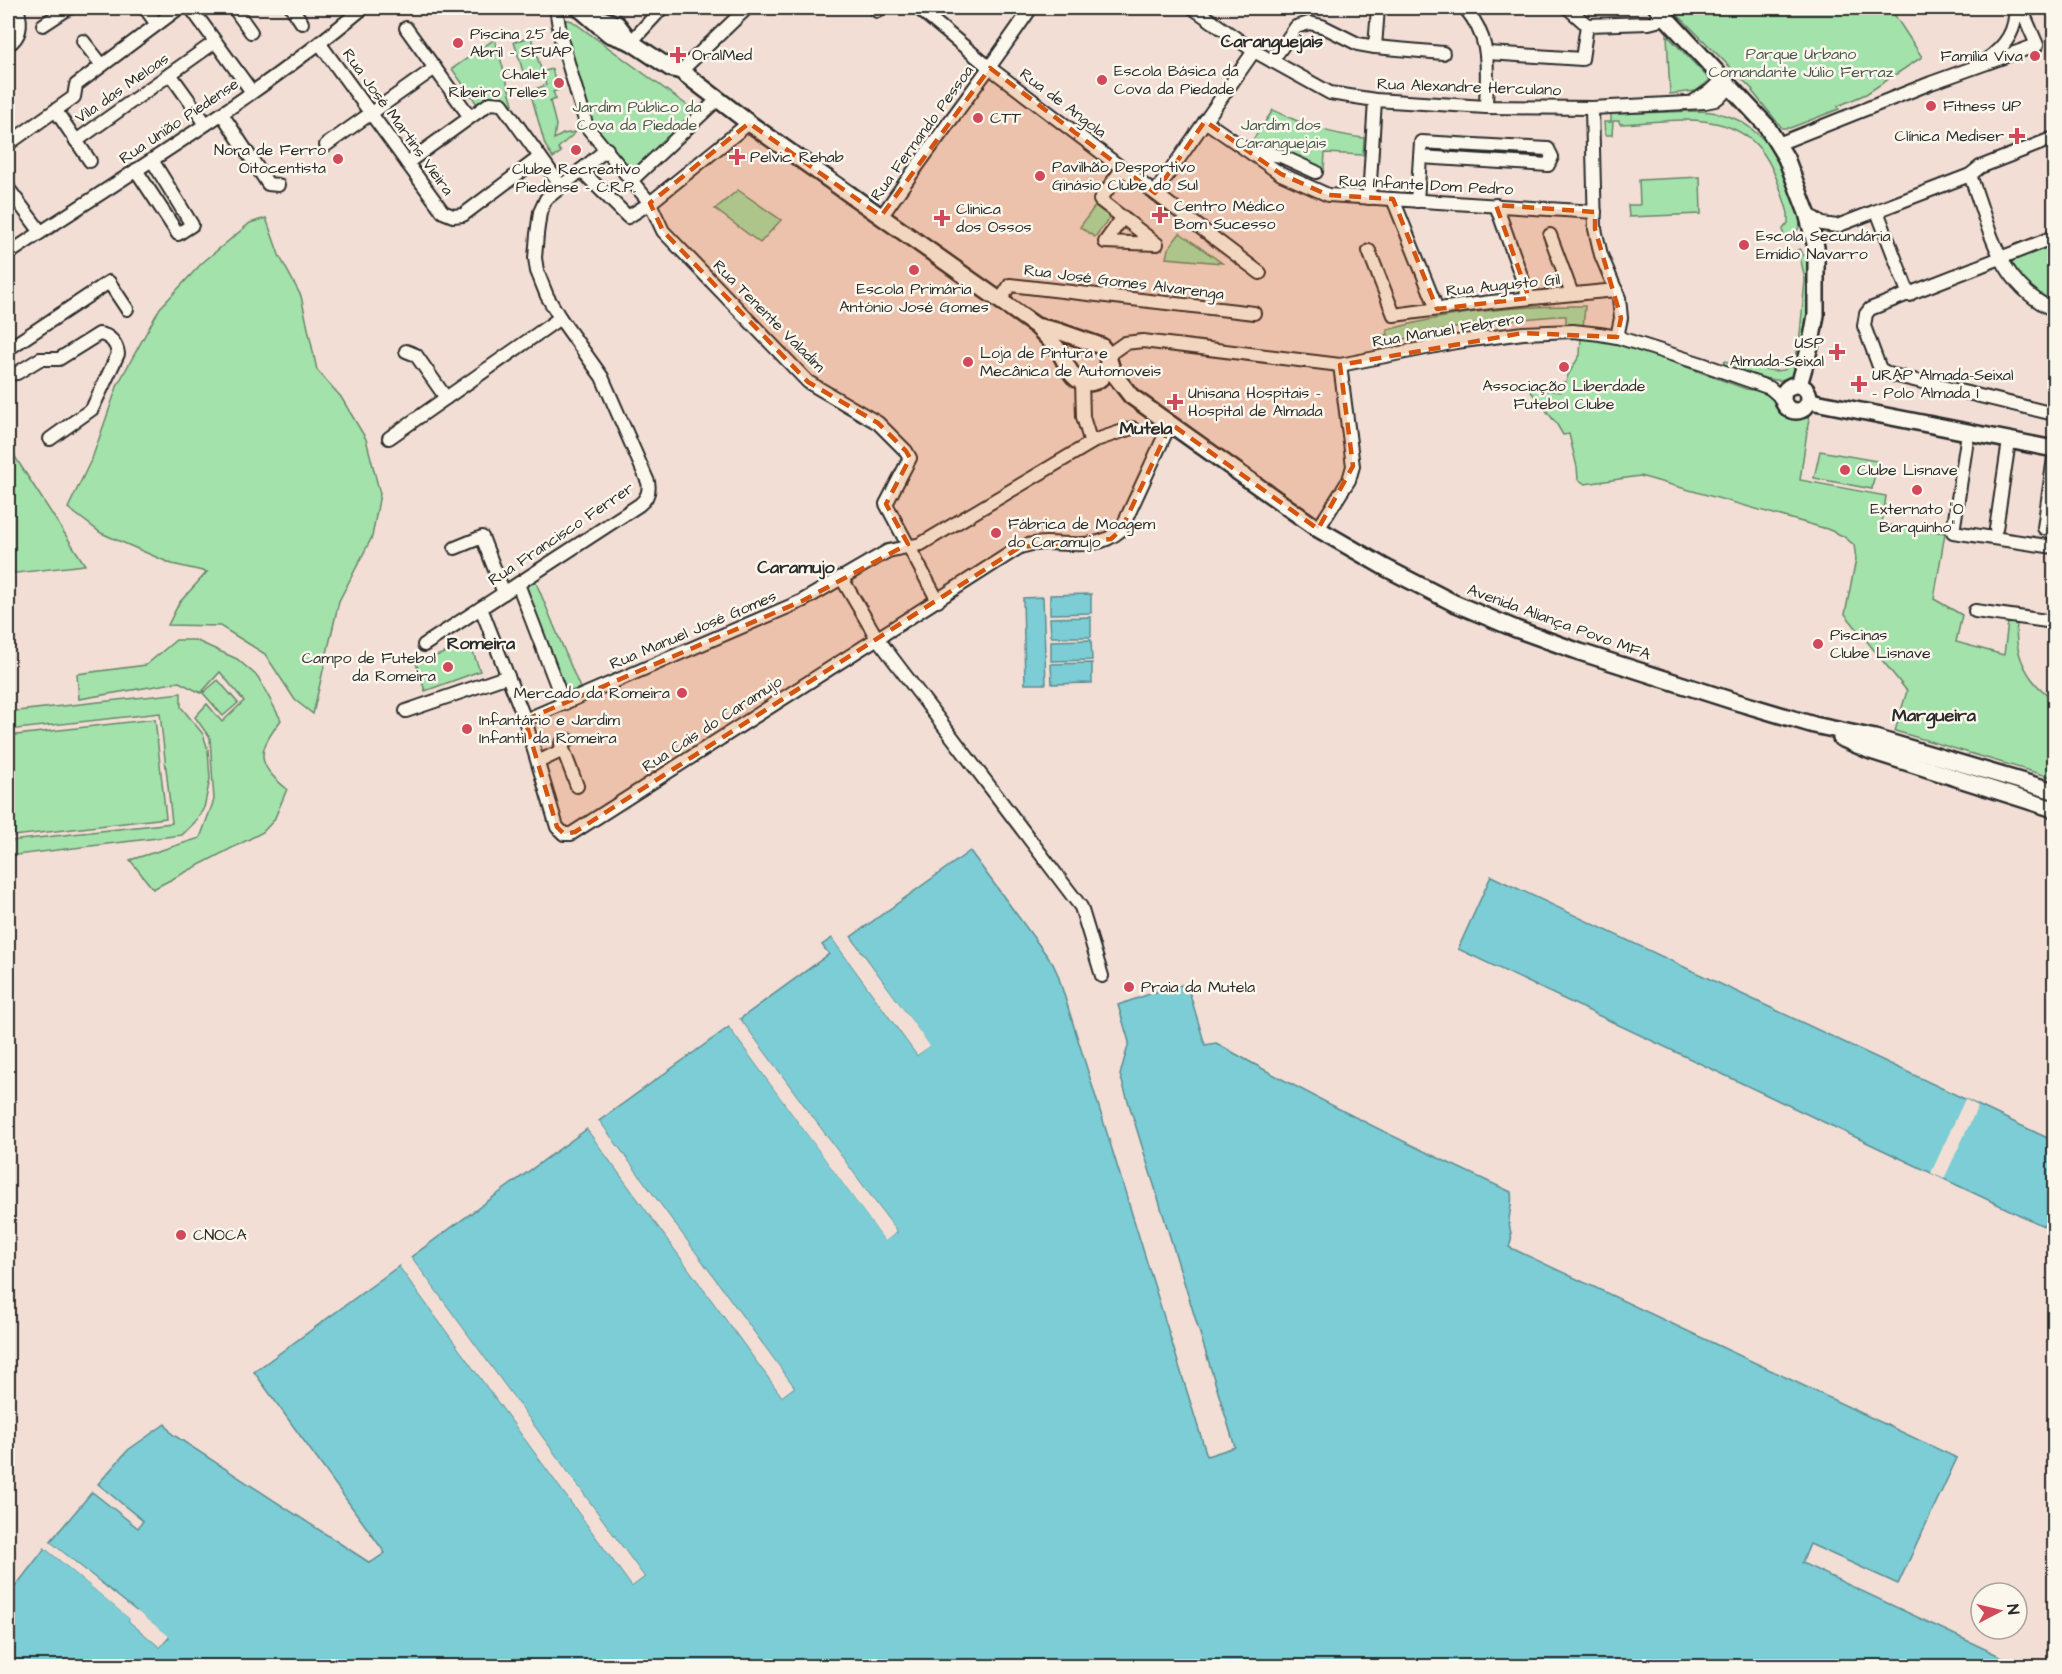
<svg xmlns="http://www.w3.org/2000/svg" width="2062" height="1674" font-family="'Architects Daughter',sans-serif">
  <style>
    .green { fill: #a3e2aa; stroke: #67866a; stroke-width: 1.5 }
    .water { fill: #7ccdd5; stroke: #5c8c91; stroke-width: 1.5 }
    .pier { fill: #f2ded5 }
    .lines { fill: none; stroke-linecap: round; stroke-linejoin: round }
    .minor-casing { stroke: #2b2b2b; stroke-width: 16 }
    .major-casing { stroke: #2b2b2b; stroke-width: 20 }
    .minor { stroke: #fbf7ec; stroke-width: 12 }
    .major { stroke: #fbf7ec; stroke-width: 15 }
    .marked { fill: #d5540f; fill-opacity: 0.2; stroke: #d5540f; stroke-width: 4.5; stroke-dasharray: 12 8; stroke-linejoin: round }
    .poi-dot { fill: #d1495b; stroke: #fbf7ec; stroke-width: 2 }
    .labels { text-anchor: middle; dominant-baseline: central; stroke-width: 5; stroke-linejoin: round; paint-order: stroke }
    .poi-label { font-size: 16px; fill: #2b2b2b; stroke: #fbf7ec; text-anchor: start }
    .park-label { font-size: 16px; fill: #49594b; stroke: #fbf7ec }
    .street-label { font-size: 16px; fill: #2b2b2b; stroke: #fbf7ec }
    .neighbourhood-label { font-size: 18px; font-weight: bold; fill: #2b2b2b; stroke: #fbf7ec }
  </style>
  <rect width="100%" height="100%" fill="#f2ded5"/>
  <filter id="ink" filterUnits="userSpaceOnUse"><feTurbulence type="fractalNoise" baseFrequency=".0167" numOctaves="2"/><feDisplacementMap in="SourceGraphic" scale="12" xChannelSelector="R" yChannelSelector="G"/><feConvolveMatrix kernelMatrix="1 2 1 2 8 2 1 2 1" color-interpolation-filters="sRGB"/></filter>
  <g filter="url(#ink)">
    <g class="green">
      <polygon points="1671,8 1890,8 1922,57 1866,94 1838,106 1839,109 1790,128 1782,128 1752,91 1753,90"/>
      <polygon points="568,20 572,21 699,114 634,170 631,169 592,124 563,21"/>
      <polygon points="1667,35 1710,80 1696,91 1670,94"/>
      <polygon points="531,37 542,72 552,69 558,90 553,92 556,99 550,101 556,125 554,139 563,134 576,132 558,148 561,152 553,158 545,145 530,91 546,85 542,73 525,78 514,42"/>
      <path d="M495,39L513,104L510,105C501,92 488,96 477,104L452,69Z"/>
      <path d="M1273,110C1304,125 1329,134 1364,138L1363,155L1325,153L1324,170L1279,152L1250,144Z"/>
      <path d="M1695,111C1718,111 1739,117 1755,132C1763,138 1769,145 1773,154C1780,165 1801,212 1800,223C1799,232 1791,236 1783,237V229L1788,223V213C1782,193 1774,166 1760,149C1726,108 1666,122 1620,124L1619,121H1613L1612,135H1605L1604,122H1611V114Z"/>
      <polygon points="1700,177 1701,214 1629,217 1628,205 1640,205 1639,180"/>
      <polygon points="738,190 781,220 760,243 715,209"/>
      <polygon points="1095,206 1110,217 1095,237 1080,227"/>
      <polygon points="266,218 279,255 301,296 317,370 341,397 366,439 380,494 372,537 339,601 313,714 295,700 265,654 220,626 168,625 179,603 207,572 172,564 101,533 68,508 93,456 118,384 160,308 202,263 250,223"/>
      <polygon points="1180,233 1222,263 1166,258 1168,249"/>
      <polygon points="2054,243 2054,303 2053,307 2031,293 2006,262"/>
      <path d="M1800,249L1802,254L1809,258C1809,282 1813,376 1781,380C1769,382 1735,369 1722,365L1725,361L1774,371L1784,370L1794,361L1799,345L1805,280L1800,256L1795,257L1793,252Z"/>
      <path d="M1585,306L1583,328L1566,327V316H1556L1490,322L1433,332L1387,343L1384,335H1388L1387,330C1451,312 1518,305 1585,306Z"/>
      <path d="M1581,337L1627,345L1746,389L1768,392C1782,408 1785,420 1809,418L1800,480L1886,496L1882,524L1945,533L1934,599L1962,615L1956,642L2004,655L2008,622L2017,624C2013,654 2029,684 2054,699V778L1895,731L1907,691L1845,614L1856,559L1854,545L1843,536L1827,529L1640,476L1585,484L1578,479L1577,467L1569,434L1563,435L1556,423L1528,388L1561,392L1563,382H1566L1568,375L1580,355Z"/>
      <polygon points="8,446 85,565 8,574"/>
      <polygon points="1820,451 1877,461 1872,489 1814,478"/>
      <polygon points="535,580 580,688 566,693 526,586"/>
      <path d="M176,640H195L237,659L258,677L281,720C257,752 255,763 287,789L274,820L263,832L153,889L130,860L200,838L214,800L210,738L195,717L207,704L222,722L244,701L220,672L201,693L179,682L79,699L77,674L146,665Z"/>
      <polygon points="470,644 480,671 425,691 416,663"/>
      <polygon points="218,680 238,703 223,716 203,693"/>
      <polygon points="181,693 181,707 203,734 208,750 210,779 204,808 196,821 182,835 8,856 8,827 10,841 172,823 160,713 8,730 8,712"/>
      <polygon points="155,719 166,818 14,836 8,775 8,736"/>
    </g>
    <g class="water">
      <polygon points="1091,594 1091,613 1050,614 1050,595"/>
      <polygon points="1043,597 1046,684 1025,684 1023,598"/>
      <polygon points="1091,617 1091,637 1051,637 1050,618"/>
      <polygon points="1091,640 1092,660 1051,661 1051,641"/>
      <polygon points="1092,663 1092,683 1052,684 1051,664"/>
      <path d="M970,851L1053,964L1058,975L1207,1456L1235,1447L1120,1075L1129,1042L1118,1005L1167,988L1187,984L1205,1045L1216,1043C1312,1097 1410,1146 1511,1192C1513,1206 1509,1211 1509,1222C1510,1236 1514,1232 1509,1247L1957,1458L1898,1584L1810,1544L1802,1563L2021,1666H8V1596L45,1548L131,1619L129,1621L160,1647L169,1637L50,1542L92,1492L138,1528L143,1521L98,1484L128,1450L165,1424L172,1434L370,1563L385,1553L254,1372L399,1266L632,1586L644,1577L411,1257L587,1129L782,1396L794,1387L599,1121L729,1027L885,1240L897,1232L740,1019L829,954L822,945L832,938L917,1055L929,1046L851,937Z"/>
      <polygon points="1491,876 2054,1141 2054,1231 1458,949"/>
    </g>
    <g class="pier">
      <polygon points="849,935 930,1046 917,1055 832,938 835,936 918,1051 925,1045 848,939"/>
      <polygon points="740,1019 897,1232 885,1241 729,1027 731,1025 886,1236 893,1231 738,1020"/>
      <polygon points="1965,1099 1978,1106 1944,1179 1931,1173"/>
      <polygon points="599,1121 794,1387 782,1396 587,1129 590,1128 783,1392 790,1387 597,1123"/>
      <polygon points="411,1257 644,1577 632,1586 399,1266 402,1264 633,1582 640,1577 409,1259"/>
      <polygon points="50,1542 136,1612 137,1611 169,1636 160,1647 129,1621 130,1619 45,1548 47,1546 133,1617 133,1621 160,1643 165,1637 138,1615 134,1615 48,1544"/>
    </g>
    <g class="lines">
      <defs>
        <g id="minor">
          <polyline points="145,8 156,23"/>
          <polyline points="191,8 252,92"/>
          <polyline points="234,8 251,32"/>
          <polyline points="292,8 302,23"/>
          <polyline points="556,8 561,39 587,127 650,203 663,231 808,382 878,423 906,451 910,458 886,504 938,601"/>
          <polyline points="874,8 877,11 880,8"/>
          <polyline points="918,8 990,68 1260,273"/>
          <polyline points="1193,8 1254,51 1330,93 1375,100 1486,107 1592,108 1705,102 1715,100 1732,87"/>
          <path d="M1465,8C1492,40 1487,67 1486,107"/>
          <polyline points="1568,8 1587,25"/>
          <polyline points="43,25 69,8"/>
          <polyline points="406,28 470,117"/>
          <polyline points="83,41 102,65"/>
          <polyline points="631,42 662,8"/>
          <polyline points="320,44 443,212 453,216 463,215 540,157"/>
          <path d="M8,45C22,36 22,23 17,8"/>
          <polyline points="1375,47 1443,53"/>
          <polyline points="1488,53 1582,59 1587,25 1649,23 1657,21 1663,14"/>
          <path d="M1986,60C2005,47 2017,30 2015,8"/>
          <polyline points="1272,61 1296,27 1309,23 1322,26 1358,44 1375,47 1378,8"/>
          <polyline points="681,71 747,8"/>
          <polyline points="170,74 206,124"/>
          <polyline points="1694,101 1710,91 1724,78"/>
          <polyline points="1592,108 1595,229 1601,255 1619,298 1621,318 1617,337"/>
          <polyline points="56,111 90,161"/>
          <polyline points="222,114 268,184 278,185"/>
          <polyline points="1205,121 1281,174 1328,195 1595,212"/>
          <polyline points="76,141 215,42"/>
          <polyline points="8,144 74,97 76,85 179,8"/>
          <polyline points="1778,144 1931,83 2037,45 2021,8"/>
          <polyline points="326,145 435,68"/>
          <polyline points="1252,151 1281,156 1316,172"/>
          <polyline points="407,163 490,103 502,104 561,186"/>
          <polyline points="1122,169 1100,200 1157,244 1105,242 1123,217"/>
          <polyline points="136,170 178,234 192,225 152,160"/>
          <polyline points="581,170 628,217 650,203 749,123"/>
          <path d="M1970,175C1990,229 1998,284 2054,310"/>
          <polyline points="632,180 717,100"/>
          <polyline points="8,188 40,231"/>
          <polyline points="1155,193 1254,51"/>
          <polyline points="1369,198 1375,100"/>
          <polyline points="1393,199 1437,309"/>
          <polyline points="1417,201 1420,157 1548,165 1552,157 1548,149 1421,142 1420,157"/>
          <polyline points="1496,205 1529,298"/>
          <polyline points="1877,211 1909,295"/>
          <polyline points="1807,213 1822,224 1837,226 1970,175 1980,167 2054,138"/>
          <path d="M881,217C930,146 983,79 1031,8"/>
          <polyline points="1550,235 1572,294"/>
          <polyline points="2054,237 1870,309 1866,314 1864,326 1880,369 1889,374 2054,414"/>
          <polyline points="1369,251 1394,315 1491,302 1616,290"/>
          <path d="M8,254C128,174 253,100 363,8"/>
          <polyline points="1002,303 1003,296 1010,285 1254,313"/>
          <polyline points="8,349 109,282 127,309"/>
          <polyline points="406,351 416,355 446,398"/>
          <polyline points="1108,355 1125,343 1143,341 1340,365 1456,342 1523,333 1573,331 1600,334 1617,337 1702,364 1770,388 1778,395 1784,404"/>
          <path d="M8,374L17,373L40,359H59L99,334C110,335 117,344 118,354L92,409L50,439"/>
          <polyline points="1082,381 1083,417 1091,443"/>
          <polyline points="1968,433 1953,532 2054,547"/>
          <polyline points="389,438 560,318"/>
          <polyline points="2044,528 2054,457"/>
          <polyline points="1318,529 1349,480 1353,466 1340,365"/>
          <polyline points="1996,529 2009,441"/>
          <polyline points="455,548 482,537 504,593"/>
          <polyline points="841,577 877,638 1081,907 1102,976"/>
          <polyline points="518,584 564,704"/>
          <path d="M481,608L525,720L557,827L564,834H571L1020,547C1056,535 1090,557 1121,530L1170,424"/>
          <polyline points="1975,611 2054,622"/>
          <path d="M424,645L639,505C647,499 650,491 648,482L602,377L560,318L547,296L537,271L535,258L537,234L540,212L546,199L607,149"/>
          <polyline points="406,711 508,676"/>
          <polyline points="525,720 802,601 888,551 921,544 1096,440 1132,428"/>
          <polyline points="569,740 561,744 577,786"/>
          <polyline points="538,762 563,750"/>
        </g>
        <g id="major">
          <path d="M579,8L609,34L631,42L670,68L681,71L749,123L1036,326C1043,333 1050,340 1056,347C1064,356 1067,372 1077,379C1098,393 1119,365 1101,346L1058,331L1036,326"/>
          <polyline points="1657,8 1766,125 1786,158 1807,213 1816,247 1816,315 1811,343 1799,385"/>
          <polyline points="593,16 617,24 631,42"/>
          <polyline points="1109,360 1113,373 1131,396 1318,529 1386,568 1454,603 1516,629 1580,652 1730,700 1814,725 1875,738 2054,791"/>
          <circle cx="1796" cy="398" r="13"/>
          <polyline points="1810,401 2054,449"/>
          <polyline points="1841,738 1871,751 2054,809"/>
        </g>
      </defs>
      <use href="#minor" class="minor-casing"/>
      <use href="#major" class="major-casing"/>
      <use href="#minor" class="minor"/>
      <use href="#major" class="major"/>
    </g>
  </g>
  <path class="marked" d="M990,68L1155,193L1205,121L1281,174L1328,195L1393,199L1437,309L1529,298L1496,205L1595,212V229L1621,318L1617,337L1523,333L1340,365L1353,466L1318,529L1171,424L1121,530L1111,539L1020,547L575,832L564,834L557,827L525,720L802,601L908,544L886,504L910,458L906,451L878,423L808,382L663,231L650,203L749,123L881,216Z"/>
  <g class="poi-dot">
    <circle cx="458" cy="43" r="6"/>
    <path d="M675 46h6v6h6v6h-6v6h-6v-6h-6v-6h6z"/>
    <circle cx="2035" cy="56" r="6"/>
    <circle cx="1102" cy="80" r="6"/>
    <circle cx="559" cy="83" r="6"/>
    <circle cx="1931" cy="106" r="6"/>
    <circle cx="978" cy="118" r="6"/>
    <path d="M2014 127h6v6h6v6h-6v6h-6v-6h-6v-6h6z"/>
    <circle cx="576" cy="150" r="6"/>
    <path d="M734 148h6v6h6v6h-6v6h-6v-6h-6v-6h6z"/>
    <circle cx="338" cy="159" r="6"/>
    <circle cx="1040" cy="176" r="6"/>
    <path d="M1157 206h6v6h6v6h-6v6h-6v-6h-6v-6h6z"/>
    <path d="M939 209h6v6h6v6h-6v6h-6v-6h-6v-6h6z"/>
    <circle cx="1744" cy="245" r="6"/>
    <circle cx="914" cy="270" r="6"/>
    <path d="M1834 343h6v6h6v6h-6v6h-6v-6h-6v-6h6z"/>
    <circle cx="968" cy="362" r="6"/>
    <circle cx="1564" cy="367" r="6"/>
    <path d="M1856 375h6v6h6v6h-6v6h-6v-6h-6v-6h6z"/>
    <path d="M1172 393h6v6h6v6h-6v6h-6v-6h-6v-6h6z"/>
    <circle cx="1845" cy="470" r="6"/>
    <circle cx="1917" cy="490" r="6"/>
    <circle cx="996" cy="533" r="6"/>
    <circle cx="1818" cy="644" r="6"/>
    <circle cx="448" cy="667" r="6"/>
    <circle cx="682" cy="693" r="6"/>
    <circle cx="467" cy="729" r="6"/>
    <circle cx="1129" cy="987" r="6"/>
    <circle cx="181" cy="1235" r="6"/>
  </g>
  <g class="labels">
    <g class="poi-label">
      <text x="470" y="34">Piscina 25 de<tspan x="470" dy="18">Abril - SFUAP</tspan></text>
      <text x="692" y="55">OralMed</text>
      <text x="2023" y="56" text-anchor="end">Família Viva</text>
      <text x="1114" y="71">Escola Básica da<tspan x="1114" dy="18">Cova da Piedade</tspan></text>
      <text x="547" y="74" text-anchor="end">Chalet<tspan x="547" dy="18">Ribeiro Telles</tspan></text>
      <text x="1943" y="106">Fitness UP</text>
      <text x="990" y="118">CTT</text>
      <text x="2004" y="136" text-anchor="end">Clínica Mediser</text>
      <text x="326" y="150" text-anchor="end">Nora de Ferro<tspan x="326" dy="18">Oitocentista</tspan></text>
      <text x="750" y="157">Pelvic Rehab</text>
      <text x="1052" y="167">Pavilhão Desportivo<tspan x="1052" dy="18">Ginásio Clube do Sul</tspan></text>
      <text x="576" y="169" text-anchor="middle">Clube Recreativo<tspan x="576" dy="18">Piedense - C.R.P.</tspan></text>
      <text x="1174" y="206">Centro Médico<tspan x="1174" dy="18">Bom Sucesso</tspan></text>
      <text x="956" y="209">Clinica<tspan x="956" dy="18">dos Ossos</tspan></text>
      <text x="1756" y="236">Escola Secundária<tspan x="1756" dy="18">Emídio Navarro</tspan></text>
      <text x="914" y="289" text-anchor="middle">Escola Primária<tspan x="914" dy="18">António José Gomes</tspan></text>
      <text x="1824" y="343" text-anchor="end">USP<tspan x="1824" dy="18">Almada-Seixal</tspan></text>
      <text x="980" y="353">Loja de Pintura e<tspan x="980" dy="18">Mecânica de Automoveis</tspan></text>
      <text x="1872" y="375">URAP Almada-Seixal<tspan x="1872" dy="18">- Polo Almada I</tspan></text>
      <text x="1564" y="386" text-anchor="middle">Associação Liberdade<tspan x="1564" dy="18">Futebol Clube</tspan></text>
      <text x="1188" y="393">Unisana Hospitais -<tspan x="1188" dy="18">Hospital de Almada</tspan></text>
      <text x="1857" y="470">Clube Lisnave</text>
      <text x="1917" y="509" text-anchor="middle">Externato "O<tspan x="1917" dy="18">Barquinho"</tspan></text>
      <text x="1008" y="524">Fábrica de Moagem<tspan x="1008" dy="18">do Caramujo</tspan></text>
      <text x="1830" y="635">Piscinas<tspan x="1830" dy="18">Clube Lisnave</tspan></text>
      <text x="436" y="658" text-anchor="end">Campo de Futebol<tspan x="436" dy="18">da Romeira</tspan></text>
      <text x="670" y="693" text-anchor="end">Mercado da Romeira</text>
      <text x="479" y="720">Infantário e Jardim<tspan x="479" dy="18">Infantil da Romeira</tspan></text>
      <text x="1141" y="987">Praia da Mutela</text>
      <text x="193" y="1235">CNOCA</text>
    </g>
    <g class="park-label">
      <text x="1801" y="54">Parque Urbano<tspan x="1801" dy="18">Comandante Júlio Ferraz</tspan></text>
      <text x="637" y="107">Jardim Público da<tspan x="637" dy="18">Cova da Piedade</tspan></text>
      <text x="1281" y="125">Jardim dos<tspan x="1281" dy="18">Caranguejais</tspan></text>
    </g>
    <g class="street-label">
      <text transform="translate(1469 87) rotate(2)">Rua Alexandre Herculano</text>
      <text transform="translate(122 88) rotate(-35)">Vila das Meloas</text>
      <text transform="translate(1063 103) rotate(37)">Rua de Angola</text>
      <text transform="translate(179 121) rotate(-34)">Rua União Piedense</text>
      <text transform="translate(398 122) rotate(54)">Rua José Martins Vieira</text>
      <text transform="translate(922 133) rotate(-54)">Rua Fernando Pessoa</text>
      <text transform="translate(1426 185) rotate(3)">Rua Infante Dom Pedro</text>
      <text transform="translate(1124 282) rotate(7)">Rua José Gomes Alvarenga</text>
      <text transform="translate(1503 285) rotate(-6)">Rua Augusto Gil</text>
      <text transform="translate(769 316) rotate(45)">Rua Tenente Valadim</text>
      <text transform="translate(1448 330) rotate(-9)">Rua Manuel Febrero</text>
      <text transform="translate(561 534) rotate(-34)">Rua Francisco Ferrer</text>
      <text transform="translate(1559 622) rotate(20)">Avenida Aliança Povo MFA</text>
      <text transform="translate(693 630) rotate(-23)">Rua Manuel José Gomes</text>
      <text transform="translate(712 724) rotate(-33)">Rua Cais do Caramujo</text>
    </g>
    <g class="neighbourhood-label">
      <text x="1272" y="41">Caranguejais</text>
      <text x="1146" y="428">Mutela</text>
      <text x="796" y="567">Caramujo</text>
      <text x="481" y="643">Romeira</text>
      <text x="1934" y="715">Margueira</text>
    </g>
  </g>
  <rect width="2062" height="1674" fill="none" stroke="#fbf7ec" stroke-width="30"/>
  <rect x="15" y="15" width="2032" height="1644" fill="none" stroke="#2b2b2b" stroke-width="2" filter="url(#ink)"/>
  <g transform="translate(1999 1611) rotate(83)"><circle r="28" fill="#fbf7ec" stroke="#a8a59f" stroke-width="1.5"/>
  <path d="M0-4.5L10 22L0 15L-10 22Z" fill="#d1495b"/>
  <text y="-9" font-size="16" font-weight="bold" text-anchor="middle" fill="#2b2b2b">N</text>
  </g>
</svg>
